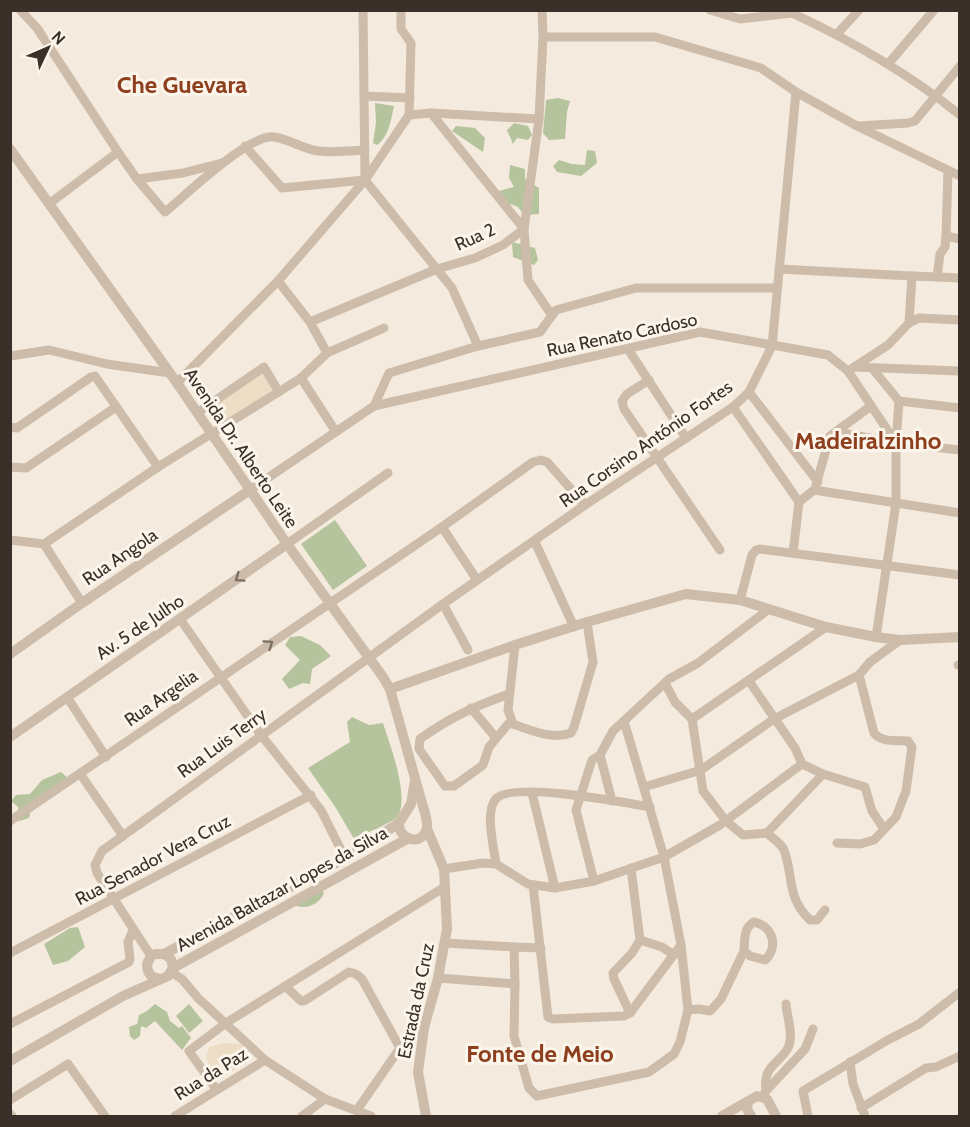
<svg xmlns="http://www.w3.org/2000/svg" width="970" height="1127" font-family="Cabin,sans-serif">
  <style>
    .green { fill: #b5c49d }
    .plaza { fill: #edddc5 }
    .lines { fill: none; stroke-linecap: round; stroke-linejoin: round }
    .minor { stroke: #cdbca9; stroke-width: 9 }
    .tertiary { stroke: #cdbca9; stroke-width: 10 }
    .oneway { stroke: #7c6f63 }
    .labels { text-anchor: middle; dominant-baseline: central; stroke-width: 6; stroke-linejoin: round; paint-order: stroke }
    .street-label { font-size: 18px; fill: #3a3029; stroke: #fbf5eb }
    .district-label { font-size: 24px; font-weight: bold; fill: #8e3f1d; stroke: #fbf5eb }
  </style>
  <rect width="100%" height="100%" fill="#f4ebde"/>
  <g class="green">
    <polygon points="558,98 570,101 567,112 565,139 549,140 543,133 546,100"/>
    <path d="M375,103L394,106C391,119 389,137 377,145L373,143L376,122Z"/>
    <polygon points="514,123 528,126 532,135 528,140 517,138 513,144 507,130"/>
    <polygon points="456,126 475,128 485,138 483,152 452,131"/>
    <polygon points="587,150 595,151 597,163 581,176 557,172 553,166 559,160 572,164 585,165"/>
    <polygon points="510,165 525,169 525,179 539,188 539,214 524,215 518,207 508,203 499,191 514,187 509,178"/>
    <polygon points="512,242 535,248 538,260 534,265 513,257"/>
    <polygon points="335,520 367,566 333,590 301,544"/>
    <polygon points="301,636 320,645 331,656 312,669 310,684 303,683 289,689 282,679 300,660 285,645 290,637"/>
    <path d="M352,717L369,725L383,723C389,742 412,802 396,818C389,824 364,834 354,839L336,808L308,768L350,742L347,722Z"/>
    <polygon points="61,772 71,781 33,802 29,818 19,821 18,807 11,801 16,795 30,794 42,780"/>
    <path d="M317,884L324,893C319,905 306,910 294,905Z"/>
    <polygon points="78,927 85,947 68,961 53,965 44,944 70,928"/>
    <polygon points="155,1004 167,1012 170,1021 179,1028 182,1026 191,1038 182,1050 155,1021 146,1028 141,1026 140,1036 134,1040 130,1036 129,1027 137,1024 139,1015 147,1011"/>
    <polygon points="189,1004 203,1021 189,1033 176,1016"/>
  </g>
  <g class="plaza">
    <polygon points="262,372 274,392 218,427 208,409"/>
    <polygon points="223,1043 241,1044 247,1053 246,1059 241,1065 226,1075 214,1072 206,1058 209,1047"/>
  </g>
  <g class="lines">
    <g class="minor">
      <path d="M20,10L37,28L118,152L137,179L165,212C186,195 250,133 274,137C289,139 303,149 318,151C333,153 350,151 365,150"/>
      <polyline points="363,10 365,180 452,288 478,346"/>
      <polyline points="542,10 543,37 539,119 524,229 528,280 551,314"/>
      <polyline points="710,10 740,19 792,13"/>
      <path d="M795,10L792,13C852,41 908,73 960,115"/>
      <polyline points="837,34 859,10"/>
      <polyline points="543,37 655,37 761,68 796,92 857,126 960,176"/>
      <polyline points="889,63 934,10"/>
      <polyline points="364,96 410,98"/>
      <polyline points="409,115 431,113 539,119"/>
      <polyline points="859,126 908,123 915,121 960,66"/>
      <polyline points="245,146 282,188 365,180"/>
      <polyline points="948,171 946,236 960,239"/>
      <polyline points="137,179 183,173 222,163"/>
      <polyline points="50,203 118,152"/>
      <polyline points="779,269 912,276"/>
      <polyline points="937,277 960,278"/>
      <polyline points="310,322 437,269 475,258 503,245 524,229 431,113"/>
      <polyline points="909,323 912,276 937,277 940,254 945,247 946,236"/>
      <polyline points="628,349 686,438"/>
      <polyline points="327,353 384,328"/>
      <polyline points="10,356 49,350 107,364 170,373"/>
      <polyline points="854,367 960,371"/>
      <polyline points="872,368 899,401 960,408"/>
      <polyline points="848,371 888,345 909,323 919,318 960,320"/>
      <polyline points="301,378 336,432"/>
      <polyline points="649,380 627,394 622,401 624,409 720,550"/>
      <polyline points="177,383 278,281 365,180 409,115 411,43 401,29 401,10"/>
      <polyline points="749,392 818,482"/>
      <polyline points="374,406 389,373 478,346 540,332 556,310 636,288 777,288"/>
      <polyline points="733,407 799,502"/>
      <polyline points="197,413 264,367 279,392"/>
      <polyline points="10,427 17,428 91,377 95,376 158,467"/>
      <polyline points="837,432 896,443 960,450"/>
      <polyline points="896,443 899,401"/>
      <polyline points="10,467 26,468 116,407"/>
      <polyline points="816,485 830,436 871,406"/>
      <polyline points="250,490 374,406 700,332 828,355 848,371 896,443 896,503 876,637"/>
      <polyline points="442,527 477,580"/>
      <polyline points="10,540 44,544 158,467 301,378 327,353 310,322 278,281"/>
      <polyline points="535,542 574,627"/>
      <polyline points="44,544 82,603"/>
      <polyline points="287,544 388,473"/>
      <polyline points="793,553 799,502 814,490 960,513"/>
      <polyline points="740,600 752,555 756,550 760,549 960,575"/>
      <polyline points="443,604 468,650"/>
      <polyline points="180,619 261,735 321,810 345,858"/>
      <path d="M515,645L508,710L513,724C529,730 553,740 571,733L574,727L593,662L587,622"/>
      <polyline points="958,665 960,665"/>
      <polyline points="749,681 795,748 802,764 823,774 865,787 872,811 884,829"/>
      <polyline points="665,683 675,702 692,719"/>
      <path d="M509,694C475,706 449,718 420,739L419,749L445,786H454L483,765L489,747L508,724H513"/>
      <polyline points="67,697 106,757"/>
      <polyline points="471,708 496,738"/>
      <polyline points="600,755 612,801"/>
      <polyline points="823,774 767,833 743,835 726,821 703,791 692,719 826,627"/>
      <polyline points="81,775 123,836"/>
      <polyline points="644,787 701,770 774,719 859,675 870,662 900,640"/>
      <polyline points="532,793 555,888"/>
      <polyline points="10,821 442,527 533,462 541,460 547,462 585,505"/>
      <path d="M767,833C772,838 781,843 784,850C794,877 786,897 810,920H817L825,910"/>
      <path d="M837,843L860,844L874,840L896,817L906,791L912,747L908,741C896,740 882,743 874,733L859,675"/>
      <path d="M496,864C494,848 485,813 495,800C508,780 626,803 650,807"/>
      <polyline points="444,869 483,863 496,864 528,884 555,888 594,881 664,857 720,825 802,764"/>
      <polyline points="594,881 576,810 592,760 600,755 613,731 669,679 698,663 769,609"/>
      <polyline points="533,885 548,1017 553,1019 624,1016 630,1013 681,945 664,857 624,721"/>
      <path d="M754,922C773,926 779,947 765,960L750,956L744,951C745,940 743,928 754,922Z"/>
      <polyline points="640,940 662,947 674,955"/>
      <polyline points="445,943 514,947"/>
      <polyline points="10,953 311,795"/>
      <polyline points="151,956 97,873 95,865 102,851 443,604 585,505 733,407 749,392 772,346 796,92"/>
      <polyline points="171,972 182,979 198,998 265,1060 325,1099 371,1116"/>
      <polyline points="438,978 515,984 514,947 541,948"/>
      <polyline points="515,984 514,1036 529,1088 537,1096 649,1072 674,1054 680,1042 688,1010 681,945"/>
      <polyline points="285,986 301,1001 304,1001 349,972 356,974 362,979 400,1048"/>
      <polyline points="688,1010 699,1009 710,1011 721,999 744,951"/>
      <polyline points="630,1013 614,979 613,973 632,953 640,940 631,868"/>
      <polyline points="10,1024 129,962 130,959 128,942 133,930"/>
      <polyline points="850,1062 853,1084 865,1116"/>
      <polyline points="216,1089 189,1051 226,1023 443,888"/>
      <path d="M766,1089C763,1066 778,1065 788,1048C794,1036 787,1017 786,1004"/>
      <polyline points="765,1092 805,1049 813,1029"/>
      <polyline points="10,1100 68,1064 105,1116"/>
      <polyline points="861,1108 926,1068 936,1067 960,1056"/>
      <polyline points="357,1110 400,1048 424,1028"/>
      <polyline points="10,1114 12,1116"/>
      <polyline points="175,1116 265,1060"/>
      <polyline points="302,1116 325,1099"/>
      <polyline points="808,1116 803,1091 886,1041 919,1024 960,992"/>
    </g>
    <g class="tertiary">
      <path d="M10,149L177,383L287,544L383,677L390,689C400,725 410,760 420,796C422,805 428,818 427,827C424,847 398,841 399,823L411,804L415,780"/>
      <polyline points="10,654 82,603 250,490"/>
      <polyline points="390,689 515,645 587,622 686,594 740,600 826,627 876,637 900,640 960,637"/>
      <polyline points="10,737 287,544"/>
      <polyline points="164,954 345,858 399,823"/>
      <polyline points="173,968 407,839"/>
      <path d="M10,1061L123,996L168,976L173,968L171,959L164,954H155L151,956L147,964C147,973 151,978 160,979"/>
      <polyline points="748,1102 747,1109 751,1116"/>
      <polyline points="426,1116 418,1072 424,1028 438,978 447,929 444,869 427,829"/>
      <polyline points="722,1116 757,1096 767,1099 776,1116"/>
    </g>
  </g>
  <defs><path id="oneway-chevron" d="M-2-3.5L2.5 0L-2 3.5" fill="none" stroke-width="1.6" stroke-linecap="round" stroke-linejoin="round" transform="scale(1.5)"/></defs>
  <g class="oneway">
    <use href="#oneway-chevron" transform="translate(239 578) rotate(145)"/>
    <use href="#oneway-chevron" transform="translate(269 644) rotate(-35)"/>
  </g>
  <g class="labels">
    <g class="street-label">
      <text transform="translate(475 237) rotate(-24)">Rua 2</text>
      <text transform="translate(622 335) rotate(-12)">Rua Renato Cardoso</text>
      <text transform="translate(646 444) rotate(-35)">Rua Corsino António Fortes</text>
      <text transform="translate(241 448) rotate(56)">Avenida Dr. Alberto Leite</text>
      <text transform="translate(120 557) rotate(-34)">Rua Angola</text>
      <text transform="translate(140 627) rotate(-34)">Av. 5 de Julho</text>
      <text transform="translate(161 698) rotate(-35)">Rua Argelia</text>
      <text transform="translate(222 743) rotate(-36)">Rua Luis Terry</text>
      <text transform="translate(153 860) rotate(-28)">Rua Senador Vera Cruz</text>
      <text transform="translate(282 889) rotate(-29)">Avenida Baltazar Lopes da Silva</text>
      <text transform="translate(416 1001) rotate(-78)">Estrada da Cruz</text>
      <text transform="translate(211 1074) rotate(-32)">Rua da Paz</text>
    </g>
    <g class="district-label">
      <text x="182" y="84">Che Guevara</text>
      <text x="868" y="440">Madeiralzinho</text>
      <text x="540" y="1053">Fonte de Meio</text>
    </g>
  </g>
  <rect width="970" height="1127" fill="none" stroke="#3a3029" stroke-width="24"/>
  <g transform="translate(48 48) rotate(46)" stroke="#fbf5eb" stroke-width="4.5" paint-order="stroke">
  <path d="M0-4.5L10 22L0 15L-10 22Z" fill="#3a3029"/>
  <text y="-9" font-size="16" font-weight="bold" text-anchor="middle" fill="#3a3029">N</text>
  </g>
</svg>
